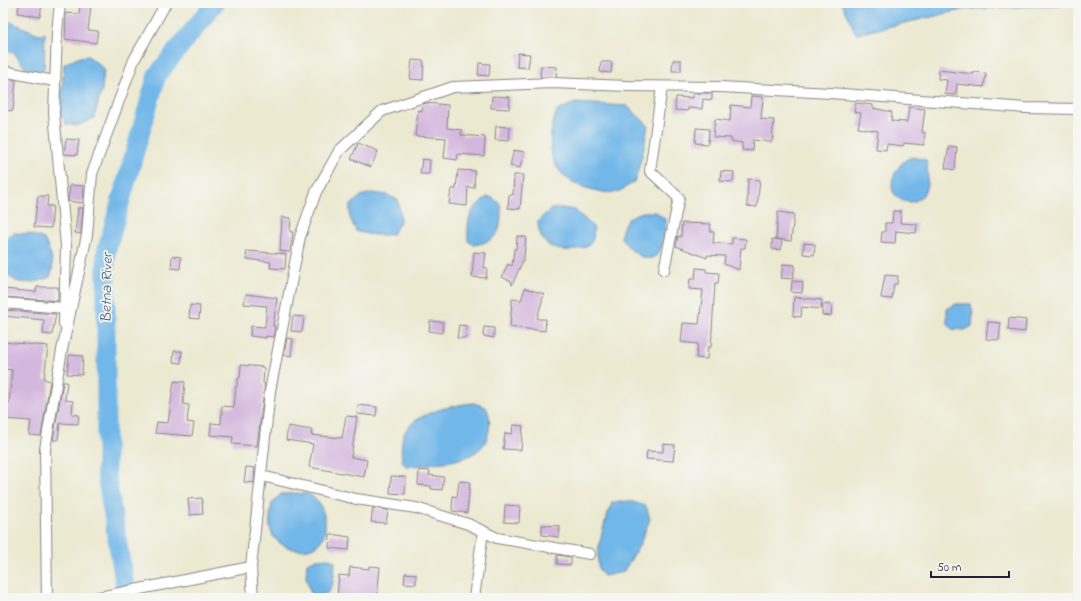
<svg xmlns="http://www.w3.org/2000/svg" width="1081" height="601" font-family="'Indie Flower',sans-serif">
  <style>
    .water { fill: #72b7e9; stroke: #4a6c92 }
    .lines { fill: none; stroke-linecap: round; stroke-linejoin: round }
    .river { stroke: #72b7e9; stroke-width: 19 }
    .building { fill: #d4b7de }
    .minor-casing { stroke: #878686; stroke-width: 12 }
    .minor { stroke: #fff; stroke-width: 10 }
    .labels { text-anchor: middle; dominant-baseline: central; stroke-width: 3.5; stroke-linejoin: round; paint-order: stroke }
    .water-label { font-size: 15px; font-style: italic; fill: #3e5678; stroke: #f6f6f2 }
  </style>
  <rect width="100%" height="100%" fill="#f6f6f2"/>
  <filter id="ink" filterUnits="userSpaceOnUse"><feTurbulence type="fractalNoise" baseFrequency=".025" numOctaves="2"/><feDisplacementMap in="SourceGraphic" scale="8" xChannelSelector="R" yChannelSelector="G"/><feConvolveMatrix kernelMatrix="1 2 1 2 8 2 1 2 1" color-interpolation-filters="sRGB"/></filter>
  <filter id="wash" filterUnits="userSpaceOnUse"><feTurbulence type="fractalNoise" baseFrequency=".012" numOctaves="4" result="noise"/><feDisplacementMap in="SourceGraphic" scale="16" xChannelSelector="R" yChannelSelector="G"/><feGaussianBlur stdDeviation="0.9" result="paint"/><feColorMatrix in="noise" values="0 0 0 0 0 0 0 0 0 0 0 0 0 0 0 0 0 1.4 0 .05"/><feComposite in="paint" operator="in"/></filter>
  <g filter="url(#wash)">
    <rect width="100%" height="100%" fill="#ece9d1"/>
    <g class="water">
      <polygon points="842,3 1078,3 1078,4 966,9 856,34"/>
      <path d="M3,19L39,34L45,33L44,69C32,79 21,64 15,53L3,50Z"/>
      <polygon points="88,56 104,69 102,89 94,118 77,126 66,124 60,114 64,64 80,57"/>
      <path d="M575,103L627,106L648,125L644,148L635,181C629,185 622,191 616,192C606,194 595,190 586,188C548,175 544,144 557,111Z"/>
      <path d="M912,157L926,160C939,221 878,206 895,174C900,165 902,161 912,157Z"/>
      <path d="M372,193L387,195L398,200C401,216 403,221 392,234C379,236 368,235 356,231L350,218V206L361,196Z"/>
      <path d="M487,197L493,198L501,205C501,230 501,240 474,245L468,241C467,218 469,211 487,197Z"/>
      <path d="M561,208L575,210L594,228C593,232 594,238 592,241C589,247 582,248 576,249C554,254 538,243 538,221L551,209Z"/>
      <path d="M644,212H656L666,220C665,229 665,239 661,248C652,271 628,250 621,237C622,222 629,215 644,212Z"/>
      <path d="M14,233L30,234L44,239C50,252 56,263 50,277C28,287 3,286 3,256C3,245 3,239 14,233Z"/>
      <polygon points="956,304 971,304 973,315 972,326 965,330 952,329 947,324 947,309"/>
      <path d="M474,403L486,407C490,414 490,424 489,431C484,458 456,461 434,463C425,465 416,466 406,466L402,461C401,453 401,444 403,436C411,413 453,405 474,403Z"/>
      <path d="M297,493C301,494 307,493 310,495C325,502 331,533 318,544C305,556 276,548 271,531C268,523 271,511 272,503L281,494Z"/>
      <path d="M629,501L646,506L650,519L639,546L623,572L604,576C603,574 599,571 599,569C594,554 606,516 612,503Z"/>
      <path d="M328,558L335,562C333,579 336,601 311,594L306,577L307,563L317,559Z"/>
    </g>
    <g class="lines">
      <polyline class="river" points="127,598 106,474 106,252 157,75 215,3"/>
    </g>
    <g id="blocks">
      <g class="building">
        <polygon points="19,3 42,4 40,17 18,13"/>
        <polygon points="80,5 91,6 88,30 98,31 96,43 65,39 66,13 79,14"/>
        <polygon points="518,53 530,54 528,68 517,67"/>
        <polygon points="412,60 424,61 423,80 410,79"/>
        <polygon points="673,60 681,60 681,71 672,71"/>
        <polygon points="601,62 612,62 611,73 600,72"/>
        <polygon points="479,63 490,64 489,76 478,75"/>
        <polygon points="541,66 557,67 556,77 540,77"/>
        <polygon points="939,70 974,74 974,72 986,73 984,87 957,84 956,95 945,94 947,80 938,79"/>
        <polygon points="3,78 16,80 13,111 3,110"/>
        <polygon points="693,93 712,93 712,100 703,99 702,109 688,108 688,111 675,110 676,97 693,98"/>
        <polygon points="492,96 510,97 509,109 491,108"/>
        <polygon points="751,96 763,97 761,119 774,120 772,142 753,140 752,151 742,150 742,143 731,141 731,138 713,137 715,119 730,121 731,105 750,107"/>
        <polygon points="426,103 448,105 447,128 462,130 461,135 485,137 484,156 458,154 457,160 444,158 446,138 415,136 418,110 422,111 423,104"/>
        <polygon points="856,103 873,105 873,108 892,112 891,121 907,122 909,107 925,109 922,132 925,133 924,145 904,143 903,146 887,144 886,150 876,149 878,131 858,128 861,113 854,112"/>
        <polygon points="496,126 510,127 509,141 495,140"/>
        <polygon points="696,128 709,129 708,144 695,143"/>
        <polygon points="66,139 79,140 77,155 64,154"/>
        <polygon points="358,143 378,151 371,167 351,159"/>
        <polygon points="949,146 957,147 955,170 945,168"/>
        <polygon points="514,150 524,152 520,168 510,166"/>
        <polygon points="422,159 430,160 429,174 420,174"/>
        <polygon points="458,170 475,171 474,188 468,187 467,206 449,204 451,189 456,189"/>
        <polygon points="721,171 734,172 733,182 720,181"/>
        <polygon points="514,175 523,175 520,209 508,208 509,195 513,195"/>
        <polygon points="748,179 760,180 757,207 747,206"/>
        <polygon points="70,185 84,186 83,203 68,201"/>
        <polygon points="38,196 48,196 47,206 53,206 51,228 34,227"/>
        <polygon points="78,208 83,208 81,234 75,233"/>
        <polygon points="893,211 901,211 900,223 917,224 916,233 896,231 895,243 881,242 882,232 885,232 885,223 892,223"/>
        <polygon points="778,212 794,214 791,241 776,239"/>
        <polygon points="282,217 291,218 290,232 293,232 290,252 280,251"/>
        <polygon points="682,223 711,224 710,232 714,232 713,243 732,244 732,238 746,239 745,248 741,248 739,270 724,264 725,256 707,255 707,258 676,246 678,236 681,237"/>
        <polygon points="517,236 526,237 524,258 512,285 511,281 502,277 508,264 512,266 514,249 516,249"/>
        <polygon points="772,239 782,240 781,250 772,249"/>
        <polygon points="804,243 815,244 814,255 803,254"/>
        <polygon points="247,251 286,254 285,269 270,268 271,262 246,259"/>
        <polygon points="474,252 486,253 484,267 487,268 486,278 472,277"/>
        <polygon points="172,256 181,257 180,269 171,268"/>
        <polygon points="783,264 795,265 793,279 781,278"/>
        <polygon points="696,268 706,269 706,272 719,273 718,283 715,283 711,347 708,347 707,359 696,358 698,344 681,342 683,323 699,324 703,290 689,289 690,279 695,279"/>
        <polygon points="885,275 898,276 897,284 894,284 892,299 881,298"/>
        <polygon points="792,281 803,282 802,293 791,292"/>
        <polygon points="37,287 58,287 58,301 3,297 3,289 36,292"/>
        <polygon points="525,288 544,294 537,319 546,319 545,331 510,327 512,299 521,300"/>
        <polygon points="246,294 277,298 273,326 275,326 274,337 266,336 266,338 250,336 251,326 265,327 267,306 244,304"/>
        <polygon points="794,297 822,300 821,309 802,307 801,317 793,316"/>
        <polygon points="823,304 832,305 831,316 822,315"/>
        <polygon points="190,305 200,306 199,319 189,318"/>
        <polygon points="3,310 56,314 52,335 43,334 44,320 3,316"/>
        <polygon points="293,316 304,317 302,332 291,331"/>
        <polygon points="1009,318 1026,320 1025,332 1008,330"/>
        <polygon points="430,321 443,322 442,333 429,331"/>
        <polygon points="988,322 1001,323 999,340 986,339"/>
        <polygon points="459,325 467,326 466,338 457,338"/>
        <polygon points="484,327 494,328 494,338 483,336"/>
        <polygon points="287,338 293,339 291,356 284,355"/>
        <polygon points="3,342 48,346 44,379 50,381 41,436 29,435 31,421 3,419 3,402 9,403 12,370 4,369"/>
        <polygon points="174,351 182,351 181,363 173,362"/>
        <polygon points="69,355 83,356 82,375 67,374"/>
        <polygon points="241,365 263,367 264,369 263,383 265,384 257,446 232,444 233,437 210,435 211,423 221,424 222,406 234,407 236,386 237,386 238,378 240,378"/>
        <polygon points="174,381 185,382 183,404 189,405 187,422 194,423 192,436 155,433 157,422 168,423"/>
        <polygon points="63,382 67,382 65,400 73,401 72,414 79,415 78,424 60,423 58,440 53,440"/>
        <polygon points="358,405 377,407 376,416 357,414"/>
        <polygon points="346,416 357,417 351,457 367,460 364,477 309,467 313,444 286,440 288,426 312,430 311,435 342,438"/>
        <polygon points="513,425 523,426 521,450 503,449 505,433 512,434"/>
        <polygon points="663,444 675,445 673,461 646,459 647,451 663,452"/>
        <polygon points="246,467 255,468 254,483 244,482"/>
        <polygon points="419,470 430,471 429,475 444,477 442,490 431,489 431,486 418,485"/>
        <polygon points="391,476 406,477 405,494 390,493"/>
        <polygon points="459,481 470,482 467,513 452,511 453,496 457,497"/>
        <polygon points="202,498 203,514 190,515 188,499"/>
        <polygon points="505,505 520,506 519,523 504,522"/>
        <polygon points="373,508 388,510 386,523 371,522"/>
        <polygon points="542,525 560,526 559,537 542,535"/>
        <polygon points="330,534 350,537 349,550 329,548"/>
        <polygon points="557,555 571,557 571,565 557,564"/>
        <polygon points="369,566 380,567 377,598 337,597 339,575 349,576 350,567 369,569"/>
        <polygon points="405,573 416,574 416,584 404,583"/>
      </g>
    </g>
  </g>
  <g filter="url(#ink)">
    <use href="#blocks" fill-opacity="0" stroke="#878686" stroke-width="1"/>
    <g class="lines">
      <defs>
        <g id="minor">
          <polyline points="60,3 57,32 54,113 66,246 64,324"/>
          <polyline points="3,71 54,81"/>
          <polyline points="662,87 650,171 679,198 664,270"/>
          <polyline points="3,303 64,308"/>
          <polyline points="262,476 356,499 416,508 468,524 497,538 590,554"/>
          <polyline points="47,598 45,449 62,350 87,235 92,174 134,60 166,3"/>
          <polyline points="94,598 251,567"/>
          <polyline points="253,598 251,567 270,391 300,237 316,192 339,151 382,111 453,87 553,83 627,86 721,87 830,93 1025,108 1078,109"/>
          <polyline points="474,598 483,531"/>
        </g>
      </defs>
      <use href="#minor" class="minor-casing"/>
      <use href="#minor" class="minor"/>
    </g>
  </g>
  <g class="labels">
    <g class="water-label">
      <text transform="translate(107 288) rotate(-89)">Betna River</text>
    </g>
  </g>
  <rect width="1081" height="601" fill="none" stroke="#f6f6f2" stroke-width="16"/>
  <path d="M931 571v6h78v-6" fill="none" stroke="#22223b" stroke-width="2"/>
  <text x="937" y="571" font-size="12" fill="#22223b" stroke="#f6f6f2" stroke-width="3" paint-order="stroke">50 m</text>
</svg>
